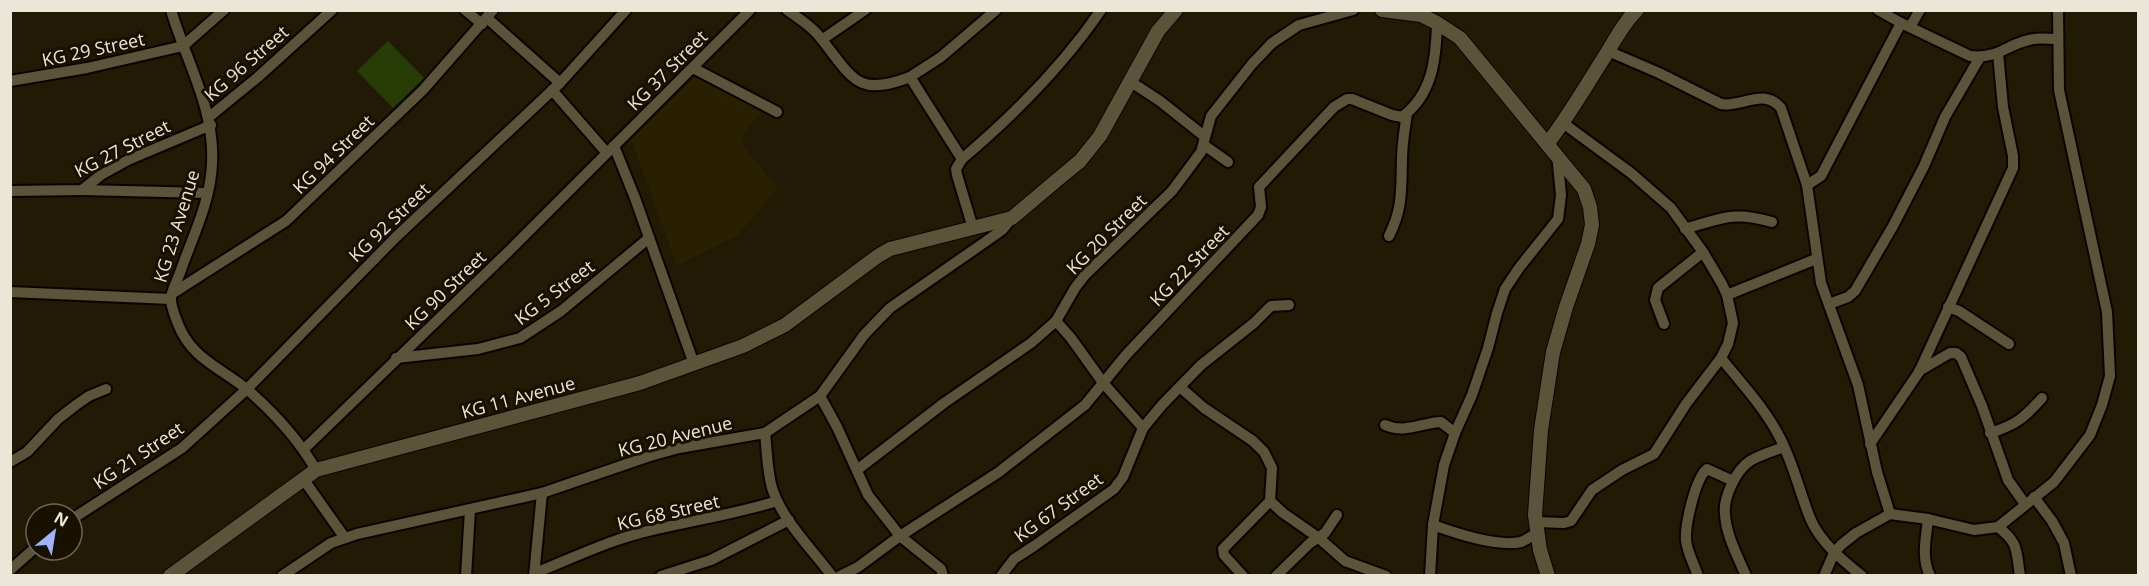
<svg xmlns="http://www.w3.org/2000/svg" width="2149" height="586" font-family="'Open Sans',sans-serif">
  <style>
    .built { fill: #292001 }
    .green { fill: #283c05 }
    .lines { fill: none; stroke-linecap: round; stroke-linejoin: round }
    .minor-casing { stroke: #0b0500; stroke-width: 14 }
    .secondary-casing { stroke: #0b0500; stroke-width: 16 }
    .minor { stroke: #5c533b; stroke-width: 10 }
    .secondary { stroke: #5c533b; stroke-width: 14 }
    .labels { text-anchor: middle; dominant-baseline: central; stroke-width: 6; stroke-linejoin: round; paint-order: stroke }
    .street-label { font-size: 18px; fill: #ebe6d8; stroke: #181100 }
  </style>
  <rect width="100%" height="100%" fill="#211a04"/>
  <polygon class="built" points="697,75 763,111 742,135 743,146 778,188 738,235 677,266 631,140"/>
  <polygon class="green" points="388,41 424,78 393,108 357,71"/>
  <g class="lines">
    <defs>
      <g id="minor">
        <path d="M171,10C186,61 215,109 212,163C211,199 194,234 182,267C179,277 173,287 171,297C170,305 175,316 178,324C192,360 222,368 249,391C275,414 299,440 316,470"/>
        <polyline points="465,10 482,24"/>
        <path d="M787,10C800,19 814,28 823,41C853,79 858,97 910,77L962,159L956,169L957,175L973,228"/>
        <path d="M1878,10L1901,23L1970,56C1998,59 2006,45 2029,40C2038,37 2048,39 2057,39"/>
        <polyline points="487,18 560,83"/>
        <polyline points="1910,27 1920,10"/>
        <polyline points="823,39 865,10"/>
        <path d="M1608,51L1659,73L1721,104C1742,108 1763,87 1781,108L1807,185L1821,283L1858,385L1877,472L1890,514"/>
        <polyline points="693,68 777,112"/>
        <polyline points="910,77 941,57 996,10"/>
        <polyline points="10,81 87,68 183,46 224,10"/>
        <polyline points="1131,82 1160,101 1204,136"/>
        <polyline points="552,90 606,152"/>
        <polyline points="209,117 258,77 332,10"/>
        <polyline points="1204,145 1228,162"/>
        <polyline points="614,146 635,198 694,364"/>
        <path d="M962,159C1014,115 1062,67 1101,10"/>
        <polyline points="1807,185 1821,176 1901,23"/>
        <polyline points="82,190 207,193"/>
        <polyline points="10,191 82,190 101,175 128,160 211,125"/>
        <path d="M1685,229C1722,218 1733,211 1772,222"/>
        <path d="M1389,236C1403,208 1401,190 1402,159C1402,144 1405,128 1407,113"/>
        <polyline points="10,292 171,299"/>
        <polyline points="173,293 286,221 423,90 493,10"/>
        <polyline points="1727,295 1816,259"/>
        <polyline points="1829,304 1848,297 1855,291 1893,226 1924,166 1945,117 1980,57"/>
        <polyline points="1948,307 1959,311 2009,344"/>
        <polyline points="1056,321 1071,338 1104,384 1143,428"/>
        <polyline points="1664,324 1655,300 1658,288 1703,252"/>
        <polyline points="396,358 478,349 520,338 561,311 649,238"/>
        <path d="M1721,358C1741,383 1764,407 1779,436C1793,462 1799,490 1810,518C1820,542 1842,560 1862,576"/>
        <polyline points="1919,371 1950,353 1956,353 1961,357 1982,406 2008,480 2025,504"/>
        <polyline points="1181,388 1204,408 1253,441 1264,452 1272,468 1270,501"/>
        <polyline points="820,396 837,427 868,495 900,536 941,569 943,576"/>
        <path d="M1385,425C1405,434 1420,423 1441,422L1455,433"/>
        <path d="M765,433C767,451 767,470 772,488C782,520 812,549 832,576"/>
        <path d="M1990,433C2016,425 2024,418 2042,398"/>
        <polyline points="1870,444 1919,372 2013,168 2013,156 2003,107 1998,53"/>
        <polyline points="304,449 510,250 750,10"/>
        <polyline points="10,462 27,452 58,419 76,405 89,396 106,389"/>
        <polyline points="857,470 944,403 1031,343 1056,321 1075,288 1085,275 1172,191 1201,152 1211,116 1252,64 1272,43 1299,25 1353,10"/>
        <polyline points="304,480 345,538"/>
        <polyline points="2034,497 2052,521 2064,543 2071,576"/>
        <polyline points="72,519 182,448 247,389 396,237 560,83 626,10"/>
        <path d="M1928,519C1926,539 1921,557 1930,576"/>
        <polyline points="1536,522 1564,523 1571,521 1592,490 1622,470 1654,454 1686,404 1721,358 1728,344 1733,323 1727,295 1722,284 1703,252 1671,208 1631,173 1563,123"/>
        <path d="M1433,525C1455,533 1498,547 1521,542C1526,540 1532,536 1537,533"/>
        <path d="M1998,527C2019,543 2016,550 2020,576"/>
        <polyline points="10,570 36,547"/>
        <path d="M535,573C573,558 611,539 652,530C694,520 736,514 777,501"/>
        <polyline points="282,576 331,543 357,534 542,493 650,456 679,448 765,433 820,396 864,335 890,308 985,242 1002,230 1012,218"/>
        <polyline points="466,576 470,510"/>
        <polyline points="534,576 542,493"/>
        <polyline points="661,576 711,560 789,520"/>
        <path d="M840,576L858,567L900,536L999,472L1085,405L1126,355L1258,215L1261,207L1259,187L1334,107L1347,99H1352L1392,115L1402,117C1433,94 1436,58 1437,23"/>
        <polyline points="1001,576 1014,559 1034,546 1114,489 1123,477 1143,428 1162,405 1201,365 1254,323 1271,306 1289,305"/>
        <polyline points="1243,576 1224,555 1223,549 1270,501 1283,513 1319,538 1345,561 1386,576"/>
        <polyline points="1276,576 1310,543 1325,533 1337,515"/>
        <polyline points="1430,576 1433,525 1444,465 1455,433 1472,395 1488,348 1497,313 1505,289 1519,268 1558,219 1561,195 1557,154"/>
        <path d="M1698,576C1694,564 1687,552 1686,540C1685,525 1695,479 1707,469L1733,481"/>
        <path d="M1746,576C1738,557 1726,535 1725,514C1723,498 1736,470 1750,461C1760,455 1773,451 1784,447"/>
        <polyline points="1824,576 1834,553 1841,545 1856,533 1890,514 1928,519 1974,530 1998,527 2054,482 2090,435 2102,405 2110,376 2107,312 2059,90 2058,10"/>
      </g>
      <g id="secondary">
        <polyline points="1382,10 1421,15 1437,23 1460,38 1584,189 1590,207 1592,225 1588,244 1566,307 1553,352 1541,430 1535,515 1540,550 1548,576"/>
        <path d="M1548,143C1569,115 1586,86 1605,56C1615,40 1623,23 1637,10"/>
        <polyline points="170,576 316,470 640,383 743,346 785,325 878,256 890,249 1012,218 1057,180 1080,161 1100,136 1158,31 1176,10"/>
      </g>
    </defs>
    <use href="#minor" class="minor-casing"/>
    <use href="#secondary" class="secondary-casing"/>
    <use href="#minor" class="minor"/>
    <use href="#secondary" class="secondary"/>
  </g>
  <g class="labels">
    <g class="street-label">
      <text transform="translate(93 49) rotate(-12)">KG 29 Street</text>
      <text transform="translate(246 63) rotate(-41)">KG 96 Street</text>
      <text transform="translate(667 70) rotate(-45)">KG 37 Street</text>
      <text transform="translate(122 148) rotate(-27)">KG 27 Street</text>
      <text transform="translate(333 154) rotate(-44)">KG 94 Street</text>
      <text transform="translate(389 222) rotate(-44)">KG 92 Street</text>
      <text transform="translate(176 226) rotate(-73)">KG 23 Avenue</text>
      <text transform="translate(1106 234) rotate(-45)">KG 20 Street</text>
      <text transform="translate(1189 265) rotate(-46)">KG 22 Street</text>
      <text transform="translate(445 290) rotate(-44)">KG 90 Street</text>
      <text transform="translate(554 292) rotate(-37)">KG 5 Street</text>
      <text transform="translate(518 397) rotate(-15)">KG 11 Avenue</text>
      <text transform="translate(675 436) rotate(-14)">KG 20 Avenue</text>
      <text transform="translate(138 455) rotate(-34)">KG 21 Street</text>
      <text transform="translate(1058 507) rotate(-36)">KG 67 Street</text>
      <text transform="translate(668 512) rotate(-13)">KG 68 Street</text>
    </g>
  </g>
  <rect width="2149" height="586" fill="none" stroke="#ebe6d8" stroke-width="24"/>
  <g transform="translate(54 532) rotate(30)"><circle r="28" fill="#181100" stroke="#6c6656" stroke-width="1.5"/>
  <path d="M0-4.5L10 22L0 15L-10 22Z" fill="#a0b3fd"/>
  <text y="-9" font-size="16" font-weight="bold" text-anchor="middle" fill="#ebe6d8">N</text>
  </g>
</svg>
